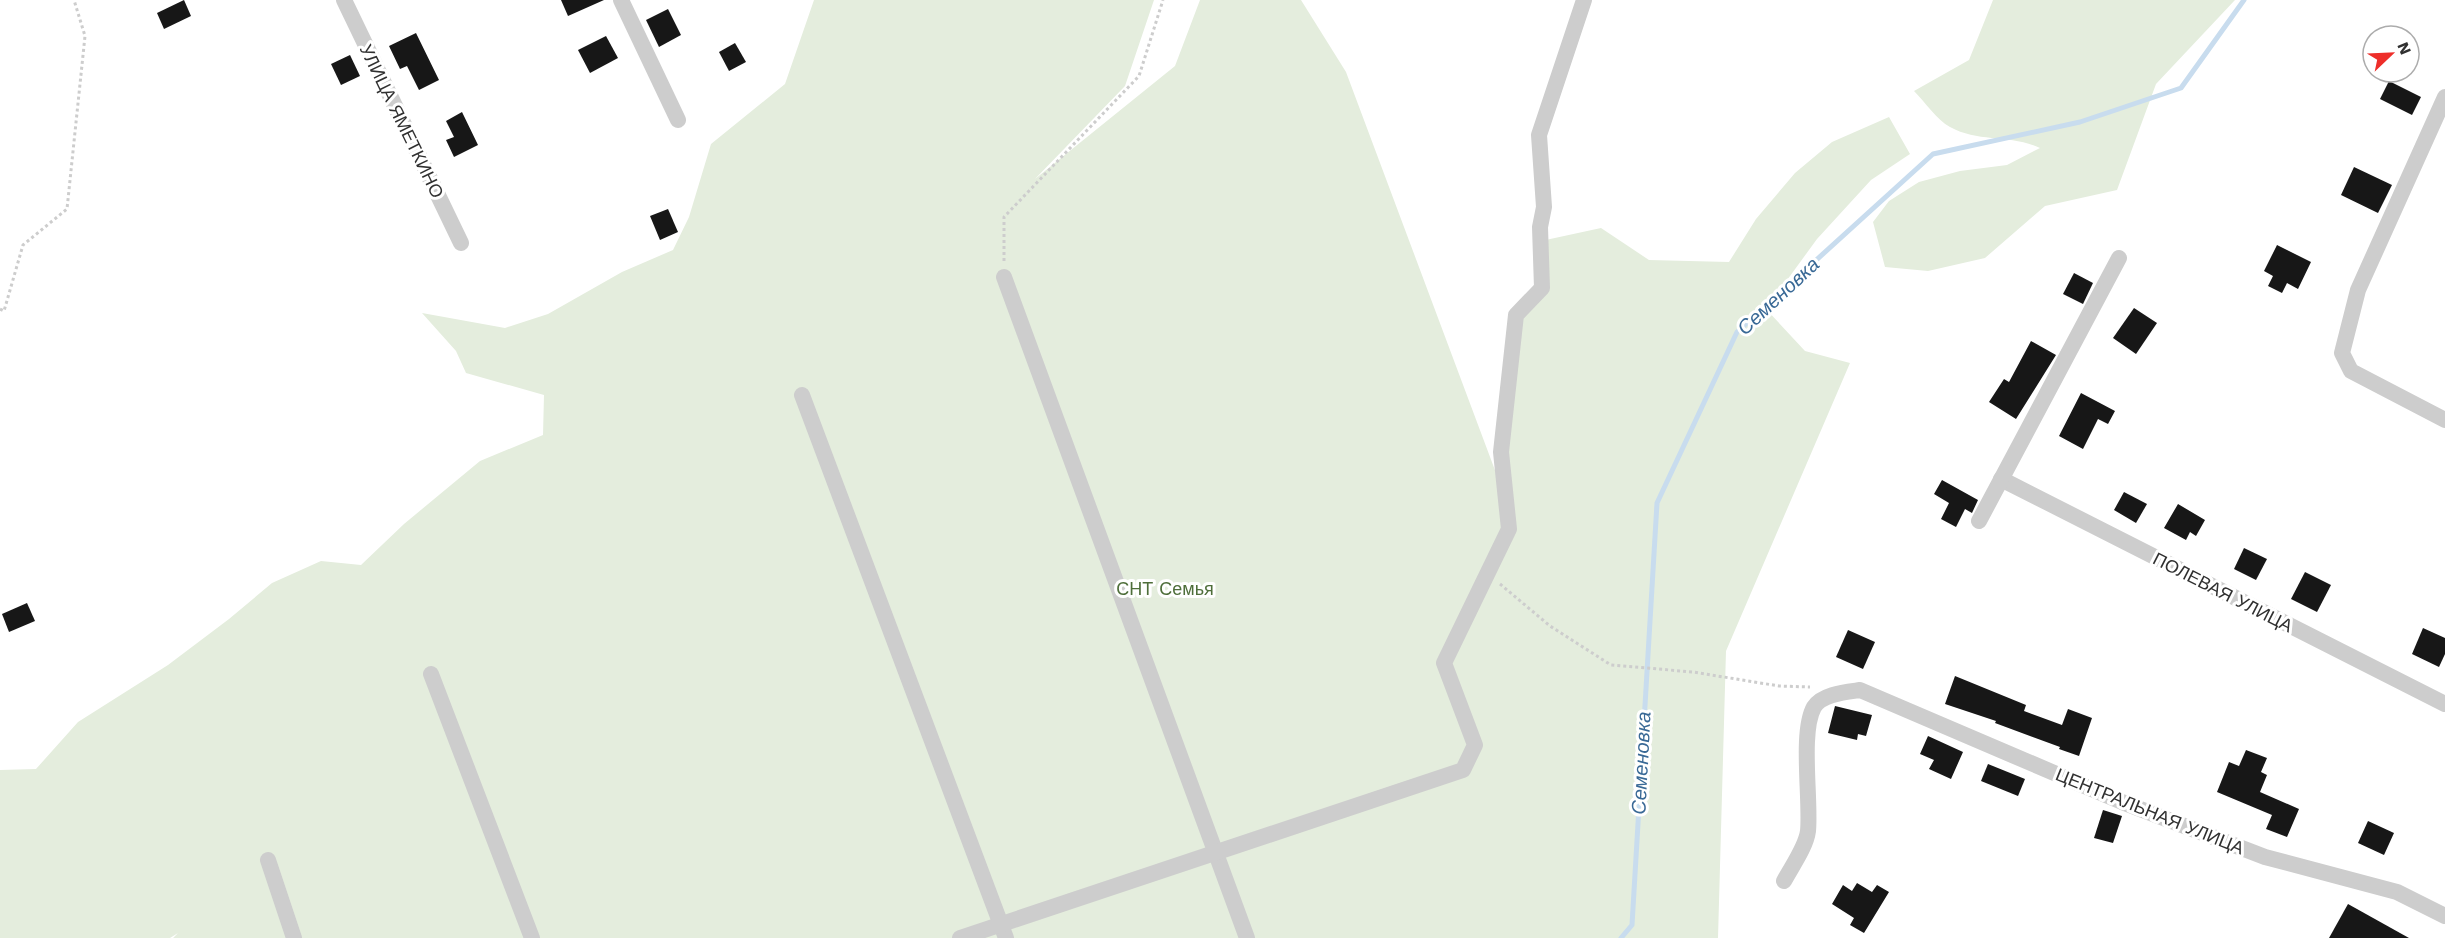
<svg xmlns="http://www.w3.org/2000/svg" width="2445" height="938" font-family="'Work Sans',sans-serif">
  <style>
    .green { fill: #e4eddd }
    .lines { fill: none; stroke-linecap: round; stroke-linejoin: round }
    .stream { stroke: #c8dcee; stroke-width: 5 }
    .building { fill: #171717 }
    .path { stroke: #cdcdcd; stroke-width: 3; stroke-dasharray: 3 3; stroke-linecap: butt }
    .minor { stroke: #cdcdcd; stroke-width: 16 }
    .labels { text-anchor: middle; dominant-baseline: central; stroke-width: 6; stroke-linejoin: round; paint-order: stroke }
    .street-label { font-size: 18px; fill: #303030; stroke: #fff }
    .park-label { font-size: 18px; fill: #4e6e3a; stroke: #fff }
    .water-label { font-size: 20px; font-style: italic; fill: #396996; stroke: #fff }
  </style>
  <rect width="100%" height="100%" fill="#fff"/>
  <g class="green">
    <polygon points="814,0 1154,0 1125,86 1035,179 1175,66 1200,0 1301,0 1346,72 1505,497 1516,315 1542,288 1541,241 1601,228 1649,260 1729,262 1756,219 1795,173 1832,142 1889,117 1910,154 1871,180 1817,239 1766,309 1805,351 1850,363 1726,651 1718,938 173,938 178,933 170,938 0,938 0,770 36,769 78,722 168,665 229,619 272,583 321,561 361,565 404,524 480,461 543,435 544,395 466,373 456,351 422,313 505,328 548,314 622,272 673,250 689,217 711,144 785,84"/>
    <path d="M1993,0H2235L2156,84L2117,190L2045,206L1985,258L1928,271L1885,267L1873,222L1889,201L1919,182L1960,171L2007,165L2040,148C2010,134 1979,143 1950,127C1937,120 1925,102 1914,91L1969,60Z"/>
  </g>
  <g class="lines">
    <polyline class="stream" points="1621,938 1632,925 1657,503 1737,332 1933,154 2080,122 2181,88 2244,0"/>
  </g>
  <g class="building">
    <polygon points="184,0 191,16 164,29 157,13"/>
    <polygon points="561,0 604,0 568,16"/>
    <polygon points="668,9 681,35 659,47 646,20"/>
    <polygon points="416,33 439,80 419,90 407,66 400,69 389,46"/>
    <polygon points="606,36 618,58 590,73 578,50"/>
    <polygon points="735,43 746,62 729,71 719,52"/>
    <polygon points="350,55 360,76 341,85 331,64"/>
    <polygon points="2389,81 2421,97 2412,115 2380,99"/>
    <polygon points="462,112 478,145 454,157 446,140 454,137 446,121"/>
    <polygon points="2354,167 2392,185 2378,213 2341,195"/>
    <polygon points="668,209 678,232 660,240 650,216"/>
    <polygon points="2277,245 2311,262 2298,289 2287,283 2282,293 2268,286 2273,276 2264,271"/>
    <polygon points="2074,273 2093,283 2083,304 2063,294"/>
    <polygon points="2134,308 2157,323 2136,354 2113,338"/>
    <polygon points="2031,341 2056,355 2016,419 1989,402 2004,379 2009,382"/>
    <polygon points="2081,393 2115,411 2108,424 2098,419 2083,449 2059,436"/>
    <polygon points="1942,480 1978,500 1972,513 1965,509 1956,527 1941,519 1949,503 1934,494"/>
    <polygon points="2124,492 2147,504 2136,523 2114,510"/>
    <polygon points="2178,504 2205,520 2196,536 2190,532 2186,540 2164,528"/>
    <polygon points="2244,548 2267,559 2256,580 2234,569"/>
    <polygon points="2305,572 2331,585 2317,612 2291,599"/>
    <polygon points="27,603 35,621 9,632 2,614"/>
    <polygon points="2423,628 2445,638 2445,654 2439,667 2412,654"/>
    <polygon points="1848,630 1875,642 1863,669 1836,657"/>
    <polygon points="1955,676 2026,705 2024,711 2062,725 2068,709 2092,718 2079,756 2059,749 2060,747 1995,723 1996,721 1945,704"/>
    <polygon points="1835,706 1872,715 1866,736 1858,734 1857,740 1828,733"/>
    <polygon points="1928,736 1963,752 1951,779 1929,769 1934,760 1920,754"/>
    <polygon points="2246,750 2267,758 2261,772 2267,775 2260,792 2299,809 2287,837 2266,829 2272,815 2217,792 2229,762 2239,766"/>
    <polygon points="1988,764 2025,779 2018,796 1981,781"/>
    <polygon points="2103,810 2122,816 2113,843 2094,838"/>
    <polygon points="2368,821 2394,833 2384,855 2358,843"/>
    <polygon points="1857,883 1872,892 1877,885 1889,892 1864,933 1850,925 1854,918 1832,904 1843,885 1852,891"/>
    <polygon points="2348,904 2409,938 2329,938"/>
  </g>
  <g class="lines">
    <g class="path">
      <polyline points="1004,261 1004,217 1139,76 1163,0"/>
      <polyline points="0,309 4,311 23,245 67,209 85,36 74,0"/>
      <polyline points="1500,584 1550,626 1611,665 1693,672 1779,686 1810,687"/>
    </g>
    <g class="minor">
      <polyline points="344,0 461,243"/>
      <polyline points="621,0 678,120"/>
      <polyline points="2445,97 2358,290 2342,353 2351,371 2445,420"/>
      <polyline points="1004,277 1247,938"/>
      <polyline points="802,395 1006,938"/>
      <polyline points="2001,479 2445,704"/>
      <polyline points="1979,521 2119,258"/>
      <polyline points="431,674 532,938"/>
      <polyline points="268,860 294,938"/>
      <path d="M1784,881C1792,866 1806,847 1808,831C1811,800 1800,732 1814,707C1822,694 1846,692 1860,690L2122,802L2265,857L2397,892L2445,916"/>
      <polyline points="960,938 1463,770 1475,745 1444,663 1509,529 1501,452 1516,315 1542,288 1540,227 1544,207 1539,135 1584,0"/>
    </g>
  </g>
  <g class="labels">
    <g class="street-label">
      <text transform="translate(402 121) rotate(64)">УЛИЦА ЯМЕТКИНО</text>
      <text transform="translate(2223 592) rotate(27)">ПОЛЕВАЯ УЛИЦА</text>
      <text transform="translate(2150 811) rotate(22)">ЦЕНТРАЛЬНАЯ УЛИЦА</text>
    </g>
    <g class="park-label">
      <text x="1165" y="588">СНТ Семья</text>
    </g>
    <g class="water-label">
      <text transform="translate(1778 296) rotate(-43)">Семеновка</text>
      <text transform="translate(1641 763) rotate(-87)">Семеновка</text>
    </g>
  </g>
  <g transform="translate(2391 54) rotate(67)"><circle r="28" fill="#ffffff" stroke="#acacac" stroke-width="1.5"/>
  <path d="M0-4.5L10 22L0 15L-10 22Z" fill="#ee2e2a"/>
  <text y="-9" font-size="16" font-weight="bold" text-anchor="middle" fill="#303030">N</text>
  </g>
</svg>
